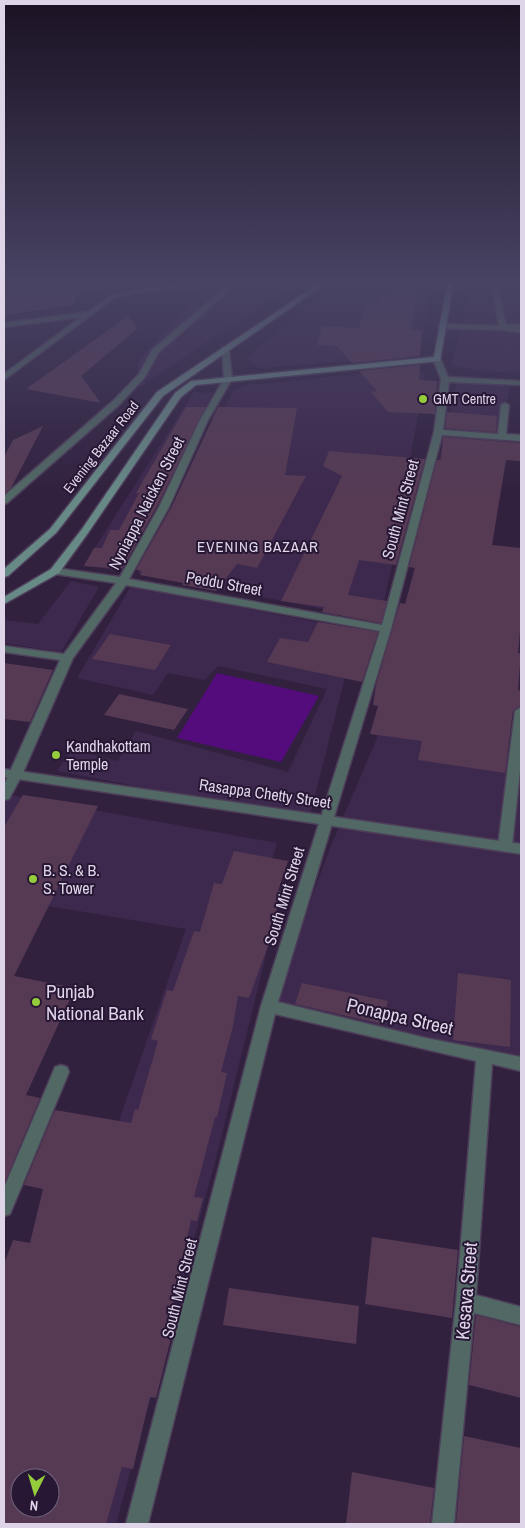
<svg xmlns="http://www.w3.org/2000/svg" width="525" height="1528" font-family="'Archivo Narrow',sans-serif">
  <style>
    .built { fill: #3d294d; fill-rule: evenodd }
    .water { fill: #540c7c }
    .building { fill: #563a54; fill-rule: evenodd }
    .lines { fill: none; stroke-linecap: round; stroke-linejoin: round }
    .service-casing { stroke: #4d3e5a; stroke-width: 3 }
    .minor-casing { stroke: #4d3e5a; stroke-width: 3 }
    .tertiary-casing { stroke: #4d3e5a; stroke-width: 3 }
    .secondary-casing { stroke: #4d3e5a; stroke-width: 3 }
    .service { fill: #526865; fill-rule: evenodd }
    .minor { fill: #526865; fill-rule: evenodd }
    .tertiary { fill: #526865; fill-rule: evenodd }
    .secondary { fill: #688a87; fill-rule: evenodd }
    .poi-dot { fill: #95cc3b; stroke: #271735; stroke-width: 2 }
    .labels { text-anchor: middle; dominant-baseline: central; stroke-width: 4; stroke-linejoin: round; paint-order: stroke }
    .far-poi-label { font-size: 14px; fill: #ded5e8; stroke: #271735; text-anchor: start }
    .far-street-label { font-size: 14px; fill: #ded5e8; stroke: #271735 }
    .far-neighbourhood-label { font-size: 15px; letter-spacing: 1px; fill: #ded5e8; stroke: #271735 }
    .street-label { font-size: 16px; fill: #ded5e8; stroke: #271735 }
    .poi-label { font-size: 16px; fill: #ded5e8; stroke: #271735; text-anchor: start }
    .near-poi-label { font-size: 19px; fill: #ded5e8; stroke: #271735; text-anchor: start }
    .near-street-label { font-size: 19px; fill: #ded5e8; stroke: #271735 }
  </style>
  <rect width="100%" height="100%" fill="#31213f"/>
  <g class="built">
    <polygon points="4,280 196,280 4,305"/>
    <polygon points="214,280 301,280 135,390 139,359"/>
    <polygon points="341,280 432,280 420,355 259,368 246,358"/>
    <polygon points="471,280 521,280 521,373 477,371 452,365"/>
    <polygon points="408,369 425,373 392,565 380,620 138,573 234,390 248,385"/>
    <polygon points="458,377 511,380 443,743 521,753 521,1055 437,1040 272,1005 330,848 378,736 376,735"/>
    <polygon points="194,392 213,393 112,570 84,565"/>
    <polygon points="71,581 99,587 61,652 4,643 4,620 38,624"/>
    <polygon points="131,586 357,630 309,819 57,771 72,750 118,761 136,731 288,772 327,689 218,666 205,680 168,673 153,695 77,678"/>
    <path d="M4,794L277,843L248,939L269,943L215,1162L116,1524H4V1449L186,929L49,906L4,992ZM20,1478H50V1508H20Z"/>
  </g>
  <polygon class="water" points="217,673 319,696 281,762 177,738"/>
  <g class="building">
    <polygon points="4,280 83,280 73,305 4,315"/>
    <polygon points="396,280 418,280 411,330 422,331 420,356 352,363 337,346 317,345 322,326 359,328 365,303 379,303 380,296 394,296"/>
    <polygon points="128,316 138,328 81,376 101,403 26,389"/>
    <polygon points="420,365 419,380 437,381 435,414 388,412 371,392 377,391 359,371"/>
    <polygon points="186,407 206,407 157,506 122,569 84,566 94,548 102,548 110,530 119,530 139,493 136,493"/>
    <polygon points="218,407 297,408 285,475 306,476 257,568 237,564 216,591 182,585 183,583 140,575 142,571 136,570 171,508"/>
    <polygon points="447,412 497,416 496,432 445,428"/>
    <polygon points="43,426 11,488 4,494 4,457 13,440"/>
    <polygon points="443,437 521,443 521,461 506,460 492,545 521,548 521,621 518,653 521,653 518,690 521,691 521,705 513,711 505,773 418,760 422,741 370,734 378,706 373,705 376,685 400,603 405,604 415,568 409,567 437,460 441,460"/>
    <polygon points="329,451 425,459 396,565 359,560 348,595 387,601 381,623 322,612 324,607 281,601 342,476 323,466"/>
    <polygon points="318,622 378,632 362,682 267,662 280,638 308,642"/>
    <polygon points="110,634 171,645 155,670 92,659"/>
    <polygon points="4,663 53,670 30,722 4,719"/>
    <polygon points="119,694 188,709 174,730 104,715"/>
    <polygon points="23,795 98,806 14,976 75,988 26,1095 40,1098 5,1182 4,827"/>
    <path d="M234,851L288,861L278,891H281L269,943L249,998L238,996L233,1026L221,1072L227,1073L217,1117H215L194,1197L203,1198L197,1221L191,1220L167,1328L173,1330L156,1398L150,1397L133,1469L122,1467L106,1524H4V1264L13,1240L30,1243L43,1189L24,1185L55,1110L131,1123L135,1109L138,1110L158,1041L151,1039L167,990L173,991L194,931L200,932L214,883L222,884ZM20,1478H50V1508H20Z"/>
    <polygon points="458,973 511,980 510,1047 453,1040"/>
    <polygon points="302,983 388,1001 382,1024 295,1004"/>
    <polygon points="372,1237 458,1250 452,1318 365,1304"/>
    <polygon points="229,1288 359,1306 356,1344 223,1325"/>
    <polygon points="476,1315 521,1327 521,1398 469,1385"/>
    <polygon points="464,1436 521,1448 521,1524 456,1524"/>
    <polygon points="352,1472 434,1488 430,1524 346,1524"/>
  </g>
  <g class="lines">
    <defs>
      <g id="service">
        <polygon points="211,280 227,280 131,294 114,298 4,380 4,374 81,317 4,327 4,323 88,312 110,296 129,291"/>
        <polygon points="234,280 241,280 158,353 145,377 120,404 7,503 4,504 4,496 114,400 139,374 152,350"/>
        <polygon points="491,280 497,280 506,325 521,324 521,328 519,328 521,329 521,333 503,330 439,328 438,326 442,324 499,326"/>
      </g>
      <g id="minor">
        <polygon points="222,347 229,349 232,379 208,420 169,507 129,579 382,625 434,432 441,379 433,359 440,357 448,377 521,381 521,385 449,382 443,430 498,434 501,405 505,403 509,405 506,434 521,435 521,441 442,435 391,629 278,1002 426,1038 521,1057 521,1071 492,1064 476,1295 521,1307 521,1325 474,1313 454,1524 432,1524 456,1302 476,1061 275,1014 148,1524 126,1524 261,1006 380,631 126,585 73,658 22,775 9,799 4,800 4,785 60,660 4,652 4,646 64,654 116,583 55,574 50,571 55,568 120,577 159,507 200,420 224,379"/>
        <polygon points="521,707 521,761 512,846 510,849 500,849 498,846 515,711"/>
        <polygon points="61,1065 67,1067 69,1072 10,1214 4,1216 4,1188 53,1072 55,1067"/>
      </g>
      <polygon id="tertiary" points="4,769 521,844 521,854 4,777"/>
      <g id="secondary">
        <polygon points="324,280 331,280 163,396 56,533 8,576 4,577 4,569 50,529 157,392"/>
        <polygon points="448,280 454,280 440,361 196,385 181,397 88,533 59,573 4,604 4,597 51,569 82,529 175,393 191,381 434,357"/>
      </g>
    </defs>
    <use href="#service" class="service-casing"/>
    <use href="#minor" class="minor-casing"/>
    <use href="#tertiary" class="tertiary-casing"/>
    <use href="#secondary" class="secondary-casing"/>
    <use href="#service" class="service"/>
    <use href="#minor" class="minor"/>
    <use href="#tertiary" class="tertiary"/>
    <use href="#secondary" class="secondary"/>
  </g>
  <linearGradient id="sky" x2="0" y2="1"><stop stop-color="#1b1223"/><stop offset="0.57" stop-color="#484363"/><stop offset="1" stop-color="#484363" stop-opacity="0"/></linearGradient>
  <rect width="525" height="494" fill="url(#sky)"/>
  <g class="poi-dot">
    <circle cx="423" cy="399" r="5"/>
    <circle cx="56" cy="755" r="5"/>
    <circle cx="33" cy="879" r="5"/>
    <circle cx="36" cy="1002" r="5"/>
  </g>
  <g class="labels">
    <g class="far-poi-label">
      <text x="433" y="399">GMT Centre</text>
    </g>
    <g class="far-street-label">
      <text transform="translate(101 447) rotate(-52)">Evening Bazaar Road</text>
    </g>
    <g class="far-neighbourhood-label">
      <text x="258" y="546">EVENING BAZAAR</text>
    </g>
    <g class="street-label">
      <text transform="translate(146 503) rotate(-63)">Nyniappa Naicken Street</text>
      <text transform="translate(400 509) rotate(-75)">South Mint Street</text>
      <text transform="translate(224 583) rotate(10)">Peddu Street</text>
      <text transform="translate(265 793) rotate(8)">Rasappa Chetty Street</text>
      <text transform="translate(284 896) rotate(-73)">South Mint Street</text>
      <text transform="translate(179 1288) rotate(-76)">South Mint Street</text>
    </g>
    <g class="poi-label">
      <text x="66" y="746">Kandhakottam<tspan x="66" dy="18">Temple</tspan></text>
      <text x="43" y="870">B. S. &amp; B.<tspan x="43" dy="18">S. Tower</tspan></text>
    </g>
    <g class="near-poi-label">
      <text x="46" y="991">Punjab<tspan x="46" dy="22">National Bank</tspan></text>
    </g>
    <g class="near-street-label">
      <text transform="translate(400 1016) rotate(13)">Ponappa Street</text>
      <text transform="translate(466 1291) rotate(-85)">Kesava Street</text>
    </g>
  </g>
  <rect width="525" height="1528" fill="none" stroke="#ded5e8" stroke-width="10"/>
  <g transform="translate(35 1493) rotate(185)"><circle r="24" fill="#271735" stroke="#70637d"/>
  <path d="M0-4L9 19L0 12L-9 19Z" fill="#95cc3b"/>
  <text y="-8" font-size="14" font-weight="bold" text-anchor="middle" fill="#ded5e8">N</text>
  </g>
</svg>
